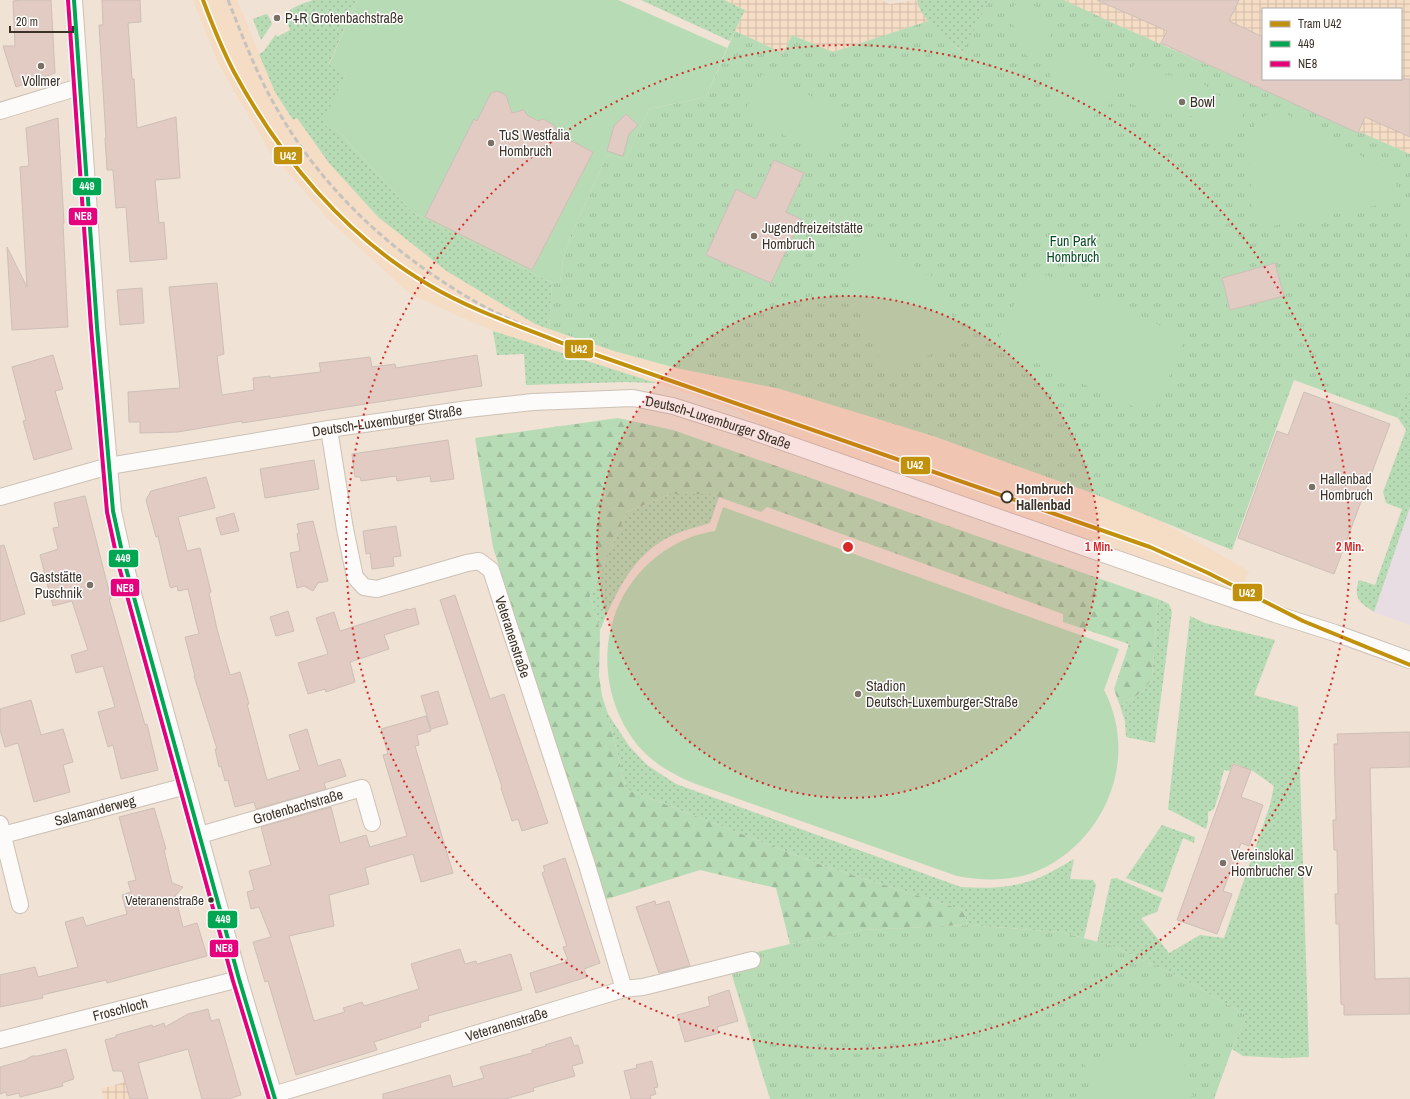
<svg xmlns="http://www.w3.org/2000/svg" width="1410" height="1099" font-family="'Archivo Narrow',sans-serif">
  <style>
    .commercial { fill: #e7dde2 }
    .industrial { fill: url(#industrial-grid); fill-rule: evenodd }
    .built { fill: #f4dcc5 }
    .grass { fill: url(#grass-dots) }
    .forest { fill: url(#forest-firs) }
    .park { fill: url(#park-tufts) }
    .garden { fill: #b7dbb5 }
    .building { fill: #e1cbc2; stroke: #cdbfb8 }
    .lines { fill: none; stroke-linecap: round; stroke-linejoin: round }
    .street-casing { stroke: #ccc1b6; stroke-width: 18 }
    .street { stroke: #fdfbf9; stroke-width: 16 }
    .rail { stroke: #c6c3bf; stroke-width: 3; stroke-dasharray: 6 3; stroke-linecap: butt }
    .bus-1-casing { stroke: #fff; stroke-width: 7 }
    .bus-2-casing { stroke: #fff; stroke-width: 7 }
    .bus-1 { stroke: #00a651; stroke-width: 4 }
    .bus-2 { stroke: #e5007d; stroke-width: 4 }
    .tram-1-casing { stroke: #fff; stroke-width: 7 }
    .tram-1 { stroke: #c2910c; stroke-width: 4 }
    .ring { fill: none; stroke: #d62828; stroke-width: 2; stroke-dasharray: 2 4 }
    .poi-dot { fill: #7b7064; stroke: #fff; stroke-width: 1.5 }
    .stop-dot { fill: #fff; stroke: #3c3228; stroke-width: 2 }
    .bus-dot { fill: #3c3228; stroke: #fff; stroke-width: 1.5 }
    .labels { text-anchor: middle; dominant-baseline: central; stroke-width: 3; stroke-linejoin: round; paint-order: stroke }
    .bus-label { font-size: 13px; fill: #3c3228; stroke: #fff; text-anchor: end }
    .poi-label { font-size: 14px; fill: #3c3228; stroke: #fff; text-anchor: start }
    .park-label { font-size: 14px; fill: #064c23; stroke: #fff }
    .street-label { font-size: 14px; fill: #3c3228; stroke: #fff }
    .stop-label { font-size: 14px; font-weight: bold; fill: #3c3228; stroke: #fff; text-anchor: start }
    .centre { fill: #d62828; stroke: #fff; stroke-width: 2 }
    .ring-label { font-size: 12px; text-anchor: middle; font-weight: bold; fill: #d62828; stroke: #fff; stroke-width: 3; stroke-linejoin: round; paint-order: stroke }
    .line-badge { stroke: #fff; stroke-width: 1.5 }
    .badge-label { font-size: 11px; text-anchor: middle; font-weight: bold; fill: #fff }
  </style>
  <defs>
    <pattern id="industrial-grid" width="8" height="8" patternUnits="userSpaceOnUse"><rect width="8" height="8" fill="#f4dcc5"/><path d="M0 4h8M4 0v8" fill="none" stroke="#d2bda9"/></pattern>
    <pattern id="grass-dots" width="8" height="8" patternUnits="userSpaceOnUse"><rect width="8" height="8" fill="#b7dbb5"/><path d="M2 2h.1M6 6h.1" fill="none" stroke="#9ebc9c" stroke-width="1.8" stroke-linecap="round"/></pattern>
    <pattern id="forest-firs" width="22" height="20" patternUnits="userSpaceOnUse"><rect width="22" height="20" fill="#b7dbb5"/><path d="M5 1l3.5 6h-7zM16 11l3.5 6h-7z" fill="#9ebc9c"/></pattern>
    <pattern id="park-tufts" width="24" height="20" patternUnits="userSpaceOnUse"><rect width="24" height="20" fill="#b7dbb5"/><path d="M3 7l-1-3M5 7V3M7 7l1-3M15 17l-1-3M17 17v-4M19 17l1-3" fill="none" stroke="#9ebc9c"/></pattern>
  </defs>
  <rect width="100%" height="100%" fill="#f0e2d4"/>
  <polygon class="commercial" points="1410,507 1410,625 1374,612"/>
  <g class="industrial">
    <polygon points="724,0 881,0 890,4 916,0 928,21 833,52 792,35 783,53 735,31 745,10"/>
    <path d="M1064,0H1410V154L1113,23ZM1263,9H1401V79H1263Z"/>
    <polygon points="141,1077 148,1099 104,1099 101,1089"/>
  </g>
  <polygon class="built" points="193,0 237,0 275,92 292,120 297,117 329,163 378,217 448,272 535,324 614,351 676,368 780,389 933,436 1092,493 1155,518 1249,571 1240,592 762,426 741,413 714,402 493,331 410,294 329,220 270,152 218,63"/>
  <g class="grass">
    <path d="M313,0H357L329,64L346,73L323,124L338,131L412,212L552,283L549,329L535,324L448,272L378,217L329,163L297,118L293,120L275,92L259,54L264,51L276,34L277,37L290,30L285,17C290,6 303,4 313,0Z"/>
    <polygon points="641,0 724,0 745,10 730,41"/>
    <path d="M917,0H989L964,53C949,40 920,20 917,0Z"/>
    <polygon points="266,14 268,15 272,24 261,40 253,19"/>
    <polygon points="493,331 656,383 626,382 526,385 524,354 497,355"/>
    <path d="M1410,391V507L1374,612C1359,602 1353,598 1359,580L1375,585L1402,509L1386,503L1383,492L1406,430L1398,418L1406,394Z"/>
    <path d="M670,494H710L719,497L710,523C697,527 684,530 671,536C632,555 616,593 600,630L590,596L627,512Z"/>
    <polygon points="1158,599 1169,604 1172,612 1155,743 1126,737 1125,721 1120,706 1142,692 1152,679"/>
    <polygon points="1190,616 1205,623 1275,640 1254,695 1298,707 1309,1057 1284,1058 1243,1056 1232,1049 1247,1016 1184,979 1110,945 1097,942 1111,879 1116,878 1162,898 1157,912 1141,918 1169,953 1200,935 1224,938 1270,805 1274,786 1253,771 1233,763 1230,771 1224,770 1220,785 1221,787 1214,809 1208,812 1208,821 1206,829 1168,809"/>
    <path d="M608,714L629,746L647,765L676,784L961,887C988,889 1015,888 1041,877C1052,872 1063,865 1074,859L1070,879L1093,880L1096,885L1084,938L1060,932L968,925L963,910L824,866L626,789Z"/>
    <polygon points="1162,825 1195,837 1194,843 1183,838 1163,893 1126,878"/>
  </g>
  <polygon class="forest" points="618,418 673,430 1158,599 1152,679 1142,692 1120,706 1114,689 1129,644 1063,622 1063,614 767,507 761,512 710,494 670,494 627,512 590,596 600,630 599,676 602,696 608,714 626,789 824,866 963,910 968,925 863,930 790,944 776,888 700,870 604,900 493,547 475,438"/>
  <g class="park">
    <polygon points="989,0 1064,0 1113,23 1410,154 1410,391 1406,395 1398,418 1294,380 1232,550 1092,493 933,436 780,389 676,368 614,351 549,329 552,283 560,282 563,260 571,235 607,155 626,159 649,109 706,97 735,31 783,53 792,35 833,52 928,21 963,53"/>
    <polygon points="968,925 1060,932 1110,945 1184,979 1247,1016 1232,1049 1214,1099 770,1099 727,959 790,944 863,930"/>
  </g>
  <g class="garden">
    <polygon points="357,0 618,0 727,48 706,97 649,109 626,159 607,155 571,235 563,260 560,282 552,283 412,212 338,131 322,124 346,73 329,65"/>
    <path d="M1021,2L1028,3L1035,6L1044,13L1051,22L1052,31L1048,42L1046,52C1040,62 1030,59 1023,52L1020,34L1010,21C1008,12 1012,5 1021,2Z"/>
    <path d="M1070,49C1079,52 1108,64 1113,71C1118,78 1113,103 1106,108C1102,112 1095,114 1090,117C1075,122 1058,128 1051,109C1051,89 1044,55 1070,49Z"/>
    <path d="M1146,60C1154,64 1156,70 1162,74C1171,77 1178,74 1186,76C1200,79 1209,89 1220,96C1225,99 1233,99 1237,103C1250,114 1238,123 1231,131C1223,139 1220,148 1207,143C1193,138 1201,124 1191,116L1151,113L1145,111L1141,107L1133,105L1129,101L1126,93L1130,72L1133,66L1140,61Z"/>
    <polygon points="762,74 848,113 828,155 743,117"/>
    <path d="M1272,113H1284L1294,118L1390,172C1403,187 1396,201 1378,205L1264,228L1257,224L1252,220L1249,137C1255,123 1258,119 1272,113Z"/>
    <polygon points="1409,203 1410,203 1410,248 1403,216"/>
    <polygon points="869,235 891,247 889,251 914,264 919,277 930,273 963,340 886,375 845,274 860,268 868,251 861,249"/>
    <polygon points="1030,268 1186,337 1152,415 996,345"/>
    <path d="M723,507L1119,649L1104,690C1138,755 1109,833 1046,867C1019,881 986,882 957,876L696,784C676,776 657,766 642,750C596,699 595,618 644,568C663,549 687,535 715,531Z"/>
    <polygon points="1176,1035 1193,1096 1182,1099 1095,1099 1084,1062"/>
  </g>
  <g class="building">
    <polygon points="21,0 51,0 55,73 16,87 3,46 15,46 13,1"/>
    <polygon points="102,0 140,0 141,22 128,23 132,79 134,79 137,128 176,117 180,178 155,180 159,223 164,222 167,259 130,262 126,207 116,208 113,170 107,170 105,138 106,138 99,25 103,25"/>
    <polygon points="1097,0 1239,0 1229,21 1263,37 1263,79 1410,79 1410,137 1365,117 1358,133 1161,43 1167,31"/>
    <polygon points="497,91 506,95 512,113 524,110 527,115 538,121 543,119 554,125 558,134 593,152 532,270 425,217 474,119 477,121 491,93"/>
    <polygon points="626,114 638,125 629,134 623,156 607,151 614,126"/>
    <polygon points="58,118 64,223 63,224 68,327 12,330 7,247 27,287 20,167 29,166 26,128"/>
    <polygon points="774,160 804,173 786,212 801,219 771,283 706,255 736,189 756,199"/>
    <polygon points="1275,263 1284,296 1230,310 1222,278"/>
    <polygon points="217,283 224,354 217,356 222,395 254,390 253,378 270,376 270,378 321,372 319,363 370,357 372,367 395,364 396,368 477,355 482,386 242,423 242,421 178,432 140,433 140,422 129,422 128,392 180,388 169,287"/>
    <polygon points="142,288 144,323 120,325 117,290"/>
    <polygon points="53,355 63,389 55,391 72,449 34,460 23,421 26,420 12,367"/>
    <polygon points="1304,392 1390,424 1334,574 1238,538 1277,431 1288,435"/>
    <polygon points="448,440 454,479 431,482 430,476 397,481 396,476 361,481 360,477 355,477 352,454"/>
    <polygon points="314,460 319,489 265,498 260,469"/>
    <polygon points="206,477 215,508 178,517 187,551 200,548 211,592 209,593 217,629 230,675 240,672 249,704 247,704 267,780 300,770 289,735 307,729 318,766 340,759 346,776 324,783 326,789 256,809 254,802 235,807 228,780 225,781 221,766 219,767 215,749 217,749 194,676 195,676 185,637 199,634 188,589 178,591 177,586 171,588 170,587 158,536 156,537 146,500 151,491"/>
    <polygon points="85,496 111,599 109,599 145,725 147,724 158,770 121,779 113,745 108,747 98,712 115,707 103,666 76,673 71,655 88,650 72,601 53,606 40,555 58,549 53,528 59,527 54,503"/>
    <polygon points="234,513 239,531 221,535 216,518"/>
    <polygon points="313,521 328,581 318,583 313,591 304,586 297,588 290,553 300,551 297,534 299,533 297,524"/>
    <polygon points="396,526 401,556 393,557 394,566 372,569 370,553 366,554 363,531"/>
    <polygon points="4,545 25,614 0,622 0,546"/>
    <polygon points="455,595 490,699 504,694 548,823 522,831 518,819 512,821 501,788 502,787 440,600"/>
    <polygon points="415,608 419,624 384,635 389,649 350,662 355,682 326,692 325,689 308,694 298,663 328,654 316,618 334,612 340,631 408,609 409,610"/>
    <polygon points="288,611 294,631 276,636 270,617"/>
    <polygon points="438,691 448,724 431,729 421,696"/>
    <polygon points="31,700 41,735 63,729 73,762 63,765 70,792 34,802 18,743 5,747 0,730 0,709"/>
    <polygon points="426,716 431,731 417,735 419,745 415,746 453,873 421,882 413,854 365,868 369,884 329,895 334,926 289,936 314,1021 345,1012 343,1008 362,1002 364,1006 419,989 411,964 460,949 465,964 476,961 477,964 511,954 522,990 428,1016 429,1020 420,1023 421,1027 374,1042 377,1050 296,1075 268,981 265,982 253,942 271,937 259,907 251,909 247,892 254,890 249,871 271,865 261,827 331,807 340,843 366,835 370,847 407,836 383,755 388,754 381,729"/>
    <polygon points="1410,732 1410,767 1370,768 1375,979 1410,978 1410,1014 1344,1015 1344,1005 1341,1004 1339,924 1336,924 1335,894 1338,894 1337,850 1334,850 1333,820 1336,820 1334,744 1338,744 1337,734"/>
    <polygon points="1233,764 1251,770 1241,797 1263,805 1249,846 1241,843 1223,891 1232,894 1217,934 1177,920"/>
    <polygon points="154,808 166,849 164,850 172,883 183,887 175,896 183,927 197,923 207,956 107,983 106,980 42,995 43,998 0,1007 0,975 35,967 38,977 78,967 65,922 83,917 86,926 127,914 122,895 131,892 128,882 136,880 119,817"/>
    <polygon points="565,858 600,963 584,969 587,977 536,993 530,973 566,962 565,960 568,960 563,947 567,946 542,873 545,871 543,866"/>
    <polygon points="655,901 656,905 669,901 690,966 659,973 636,907"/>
    <polygon points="729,990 738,1021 717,1027 719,1033 685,1042 677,1015 710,1006 708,997"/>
    <polygon points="208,1009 211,1021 219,1019 241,1095 228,1099 202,1099 188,1049 138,1063 148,1099 130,1099 122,1071 113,1071 105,1040 116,1037 116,1035 152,1025 153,1027 164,1023 165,1027 188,1014"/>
    <polygon points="571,1037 574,1046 578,1045 583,1063 572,1066 575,1076 533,1088 534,1091 505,1099 383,1099 383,1094 450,1075 453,1087 484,1078 480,1067 532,1053 532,1050 546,1046 545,1045"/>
    <polygon points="66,1049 74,1079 62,1083 63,1086 20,1097 19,1093 7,1096 6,1092 0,1094 0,1067 25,1060 32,1056 38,1056"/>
    <polygon points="652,1061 658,1087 654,1088 656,1094 650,1096 651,1099 631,1099 624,1071 637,1068 636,1065"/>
  </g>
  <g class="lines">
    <defs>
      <g id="street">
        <polyline points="74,0 97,327 113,511 124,561 239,979 275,1099"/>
        <polyline points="0,111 79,87"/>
        <path id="s1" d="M329,429L345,529L355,577L364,587L377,589L467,563L479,561L491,570L587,865L624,989"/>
        <path id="s2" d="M0,497L109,466L329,429L468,409L533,402L633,398L673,406L751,431L1275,614L1335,633L1410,660"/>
        <polyline points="0,824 20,905"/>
        <path id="s3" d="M3,835L186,786"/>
        <path id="s4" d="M200,835L362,788L372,823"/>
        <path id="s5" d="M0,1040L239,979"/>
        <path id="s6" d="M273,1095L624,989L643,987L752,960"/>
      </g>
    </defs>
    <use href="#street" class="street-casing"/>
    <use href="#street" class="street"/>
    <path class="rail" d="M228,0C242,35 255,70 273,102C319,186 388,250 469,298C499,316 531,328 562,343"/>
    <defs>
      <polyline id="bus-1" points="74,0 97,327 113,511 124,561 239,979 275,1099"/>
      <polyline id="bus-2" points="68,0 91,327 107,512 118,563 233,981 269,1099"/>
    </defs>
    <use href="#bus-1" class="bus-1-casing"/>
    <use href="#bus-2" class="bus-2-casing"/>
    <use href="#bus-1" class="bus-1"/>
    <use href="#bus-2" class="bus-2"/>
    <defs>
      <path id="tram-1" d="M203,0C212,24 222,49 234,72C280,157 345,236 429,285C471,310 517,325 562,343L1150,547L1208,573L1303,621L1410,665"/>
    </defs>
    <use href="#tram-1" class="tram-1-casing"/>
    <use href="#tram-1" class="tram-1"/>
  </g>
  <circle cx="848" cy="547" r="251" fill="#d62828" fill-opacity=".12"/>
  <g class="ring">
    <circle cx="848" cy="547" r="251"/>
    <circle cx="848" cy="547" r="502"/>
  </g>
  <g class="poi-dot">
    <circle cx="277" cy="18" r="4"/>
    <circle cx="41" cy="66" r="4"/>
    <circle cx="1182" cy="102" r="4"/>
    <circle cx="491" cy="143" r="4"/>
    <circle cx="754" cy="236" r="4"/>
    <circle cx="1312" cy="487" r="4"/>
    <circle cx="90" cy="585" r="4"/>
    <circle cx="858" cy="694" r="4"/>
    <circle cx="1223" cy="863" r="4"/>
  </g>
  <circle class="stop-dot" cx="1007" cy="497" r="5.5"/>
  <circle class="bus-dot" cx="211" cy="900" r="3.5"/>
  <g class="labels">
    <g class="bus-label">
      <text x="204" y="900">Veteranenstraße</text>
    </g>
    <g class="poi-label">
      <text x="285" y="18">P+R Grotenbachstraße</text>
      <text x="41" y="81" text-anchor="middle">Vollmer</text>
      <text x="1190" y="102">Bowl</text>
      <text x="499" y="135">TuS Westfalia<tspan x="499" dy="16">Hombruch</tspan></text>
      <text x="762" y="228">Jugendfreizeitstätte<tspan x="762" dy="16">Hombruch</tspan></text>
      <text x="1320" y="479">Hallenbad<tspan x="1320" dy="16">Hombruch</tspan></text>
      <text x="82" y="577" text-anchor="end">Gaststätte<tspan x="82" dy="16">Puschnik</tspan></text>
      <text x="866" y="686">Stadion<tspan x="866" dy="16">Deutsch-Luxemburger-Straße</tspan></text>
      <text x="1231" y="855">Vereinslokal<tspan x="1231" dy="16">Hombrucher SV</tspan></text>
    </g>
    <g class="park-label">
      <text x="1073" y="241">Fun Park<tspan x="1073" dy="16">Hombruch</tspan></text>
    </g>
    <g class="street-label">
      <text stroke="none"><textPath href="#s2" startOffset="395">Deutsch-Luxemburger Straße</textPath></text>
      <text stroke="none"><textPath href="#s2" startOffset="731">Deutsch-Luxemburger Straße</textPath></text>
      <text stroke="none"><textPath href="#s1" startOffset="368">Veteranenstraße</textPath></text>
      <text stroke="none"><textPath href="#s4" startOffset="102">Grotenbachstraße</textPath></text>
      <text stroke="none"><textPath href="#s3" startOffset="95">Salamanderweg</textPath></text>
      <text stroke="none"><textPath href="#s5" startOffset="124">Froschloch</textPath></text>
      <text stroke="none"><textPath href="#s6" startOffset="244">Veteranenstraße</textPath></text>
    </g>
    <g class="stop-label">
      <text x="1016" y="489">Hombruch<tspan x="1016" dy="16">Hallenbad</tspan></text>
    </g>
  </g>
  <circle cx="848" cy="547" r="6" class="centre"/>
  <g class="ring-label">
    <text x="1099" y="551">1 Min.</text>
    <text x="1350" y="551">2 Min.</text>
  </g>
  <g class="line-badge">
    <rect x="273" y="146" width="30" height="19" rx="4" fill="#c2910c"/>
    <rect x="72" y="177" width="30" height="19" rx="4" fill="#00a651"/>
    <rect x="68" y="207" width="30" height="19" rx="4" fill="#e5007d"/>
    <rect x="564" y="339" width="30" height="20" rx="4" fill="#c2910c"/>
    <rect x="900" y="456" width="31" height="19" rx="4" fill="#c2910c"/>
    <rect x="108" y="549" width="31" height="19" rx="4" fill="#00a651"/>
    <rect x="110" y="578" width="30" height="19" rx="4" fill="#e5007d"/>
    <rect x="1232" y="583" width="31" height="19" rx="4" fill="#c2910c"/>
    <rect x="207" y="910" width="31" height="19" rx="4" fill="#00a651"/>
    <rect x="209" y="939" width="30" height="19" rx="4" fill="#e5007d"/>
  </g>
  <g class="badge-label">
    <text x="288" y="160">U42</text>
    <text x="87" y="190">449</text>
    <text x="83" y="220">NE8</text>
    <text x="579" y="353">U42</text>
    <text x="915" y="469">U42</text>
    <text x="123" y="562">449</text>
    <text x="125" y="592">NE8</text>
    <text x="1247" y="597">U42</text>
    <text x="223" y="923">449</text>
    <text x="224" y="952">NE8</text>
  </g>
  <rect x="1262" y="8" width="140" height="72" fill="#ffffff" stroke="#b1ada9"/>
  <rect x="1270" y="21" width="20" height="6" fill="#c2910c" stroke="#b1ada9"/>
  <text x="1298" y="28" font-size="12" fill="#3c3228">Tram U42</text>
  <rect x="1270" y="41" width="20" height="6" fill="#00a651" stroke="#b1ada9"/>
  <text x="1298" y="48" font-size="12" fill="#3c3228">449</text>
  <rect x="1270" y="61" width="20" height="6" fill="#e5007d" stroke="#b1ada9"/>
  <text x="1298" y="68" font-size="12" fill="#3c3228">NE8</text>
  <path d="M10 26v6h63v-6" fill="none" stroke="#3c3228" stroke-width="2"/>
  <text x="16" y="26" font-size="12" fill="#3c3228" stroke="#ffffff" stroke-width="3" paint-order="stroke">20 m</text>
</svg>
